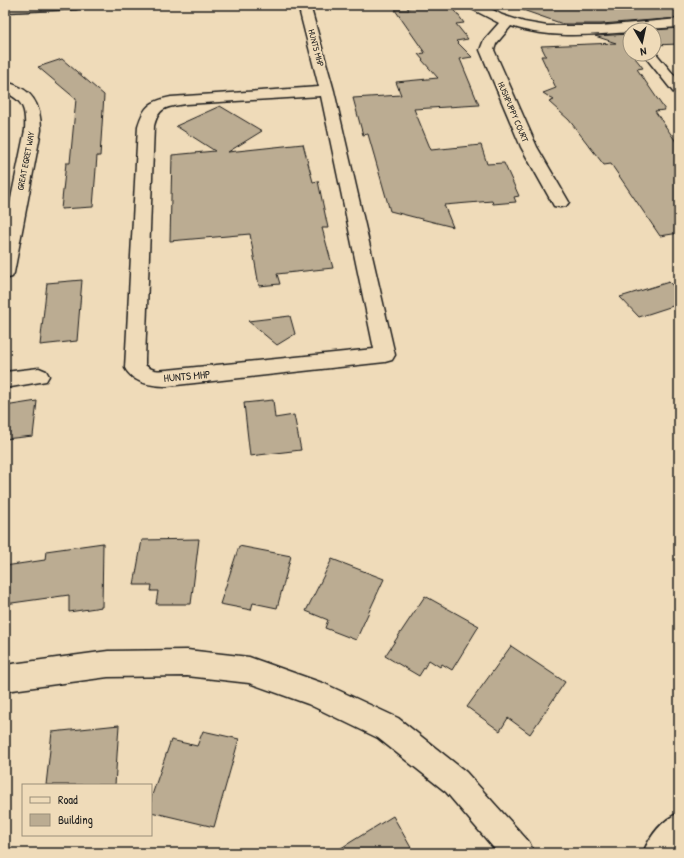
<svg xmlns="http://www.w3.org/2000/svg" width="684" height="858" font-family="'Patrick Hand',sans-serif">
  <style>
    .building { fill: #bbac92; stroke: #1c1c1c }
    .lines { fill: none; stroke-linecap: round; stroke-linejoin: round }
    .minor-casing { stroke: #1c1c1c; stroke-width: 3 }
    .minor { fill: #efdbb9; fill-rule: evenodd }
    .labels { text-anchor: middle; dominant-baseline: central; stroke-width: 4; stroke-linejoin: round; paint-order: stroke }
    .far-street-label { font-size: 9px; fill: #1c1c1c; stroke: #efdbb9 }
    .street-label { font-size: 11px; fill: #1c1c1c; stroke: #efdbb9 }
  </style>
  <rect width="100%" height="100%" fill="#efdbb9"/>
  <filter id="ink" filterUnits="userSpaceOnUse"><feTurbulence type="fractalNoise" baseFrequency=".025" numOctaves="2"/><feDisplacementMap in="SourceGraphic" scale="8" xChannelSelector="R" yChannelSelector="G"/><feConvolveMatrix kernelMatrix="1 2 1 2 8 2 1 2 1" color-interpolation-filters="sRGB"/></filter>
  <g filter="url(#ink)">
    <g class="building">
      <polygon points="424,5 451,5 464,23 456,24 468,39 456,41 472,57 460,59 479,105 414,109 431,150 481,145 487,164 504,163 519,196 514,197 516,202 493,204 492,201 444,205 453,227 390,211 368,134 363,135 353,98 401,95 396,82 438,78 422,60 423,60 418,54 425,53 395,10 409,10 407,7"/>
      <polygon points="517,5 679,5 679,18 601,24 563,24 517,8"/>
      <polygon points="679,28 679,44 654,45 654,30"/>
      <polygon points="630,34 630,45 625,45 630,51 630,54 632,54 643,68 637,69 665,110 655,111 679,146 679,233 660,236 611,164 604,165 569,120 549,102 554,100 543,93 556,88 541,56 546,56 541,46 616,43 595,36"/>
      <polygon points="62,59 104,95 100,156 97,156 93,207 61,209 66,163 70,163 76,99 38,67"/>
      <polygon points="220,106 262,131 228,152 303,144 313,182 318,181 328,228 322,228 333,268 277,274 280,284 259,286 250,234 170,241 172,155 215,151 176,126"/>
      <polygon points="82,280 77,341 40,345 47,283"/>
      <polygon points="669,282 679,292 679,304 639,317 620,297"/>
      <polygon points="290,316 295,334 277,345 248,321"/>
      <polygon points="273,400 275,418 294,415 301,450 250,456 244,403"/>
      <polygon points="37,401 33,436 5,439 5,406"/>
      <polygon points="199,539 191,604 156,604 158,591 151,591 152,585 134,585 142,540"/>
      <polygon points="103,543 102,607 69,612 69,595 5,604 5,566 45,560 46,551"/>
      <polygon points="239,546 291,556 277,608 253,603 251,610 220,604"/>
      <polygon points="332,559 384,579 356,640 325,628 328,620 306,611"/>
      <polygon points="425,596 479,626 452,670 442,664 440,667 429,660 419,676 385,656"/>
      <polygon points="511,646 565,682 530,734 508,718 500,731 467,707"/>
      <polygon points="119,725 115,785 46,785 52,732"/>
      <polygon points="203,731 239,739 214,827 151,812 151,798 171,740 197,746"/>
      <polygon points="393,816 414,853 333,853"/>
    </g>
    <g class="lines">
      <defs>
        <g id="minor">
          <polygon points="5,5 82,5 81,8 76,9 5,12"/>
          <path d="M298,5H310L334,91L395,355L392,360L385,362L167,386C151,386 133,383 125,368L138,126C144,106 151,101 171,97L319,87ZM321,96L374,349L167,370C158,371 152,371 145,365V359L154,126C159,106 167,107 186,104Z"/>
          <path d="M469,5H484L502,15L524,22L547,26H601L679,19V27L630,30V32C591,35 548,39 511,26L496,44L494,50L537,147L569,202L566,206L560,207L554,206L521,147L480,50L484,40L499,23L470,8Z"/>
          <polygon points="654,51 679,81 679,94 674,93 643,54 654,54"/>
          <path d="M5,82C32,88 41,104 41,130L14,273L12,277L5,279V228L25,130C26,110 24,101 5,92Z"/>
          <polygon points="39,368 46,371 49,376 46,381 5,388 5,372"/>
          <polygon points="187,650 249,657 325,684 398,718 466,772 529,842 534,853 498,853 446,792 378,738 308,704 249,683 187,676 108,677 5,691 5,665 108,651"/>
          <path d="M679,813V853H643C650,836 662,820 679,813Z"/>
        </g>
      </defs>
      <use href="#minor" class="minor-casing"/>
      <use href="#minor" class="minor"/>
    </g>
  </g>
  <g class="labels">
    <g class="far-street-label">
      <text transform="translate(316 48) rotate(75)">HUNTS MHP</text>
      <text transform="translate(513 112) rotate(67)">HUSHPUPPY COURT</text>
      <text transform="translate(26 161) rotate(-79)">GREAT EGRET WAY</text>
    </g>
    <g class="street-label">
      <text transform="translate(187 376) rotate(-5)">HUNTS MHP</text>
    </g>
  </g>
  <rect width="684" height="858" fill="none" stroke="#efdbb9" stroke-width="20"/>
  <rect x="10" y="10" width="664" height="838" fill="none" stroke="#1c1c1c" stroke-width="1.5" filter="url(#ink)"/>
  <rect x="22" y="784" width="130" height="52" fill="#efdbb9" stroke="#9b8f7a"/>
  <rect x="30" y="797" width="20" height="6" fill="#efdbb9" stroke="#9b8f7a"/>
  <text x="58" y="804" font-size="12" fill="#1c1c1c">Road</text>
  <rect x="30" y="814" width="20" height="12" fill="#bbac92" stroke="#9b8f7a"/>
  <text x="58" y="824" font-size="12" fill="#1c1c1c">Building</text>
  <g transform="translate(642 42) rotate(171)"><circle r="19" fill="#efdbb9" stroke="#9b8f7a"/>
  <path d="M0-3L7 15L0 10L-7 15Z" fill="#1c1c1c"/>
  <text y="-6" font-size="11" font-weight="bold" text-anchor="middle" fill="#1c1c1c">N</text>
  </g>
</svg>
